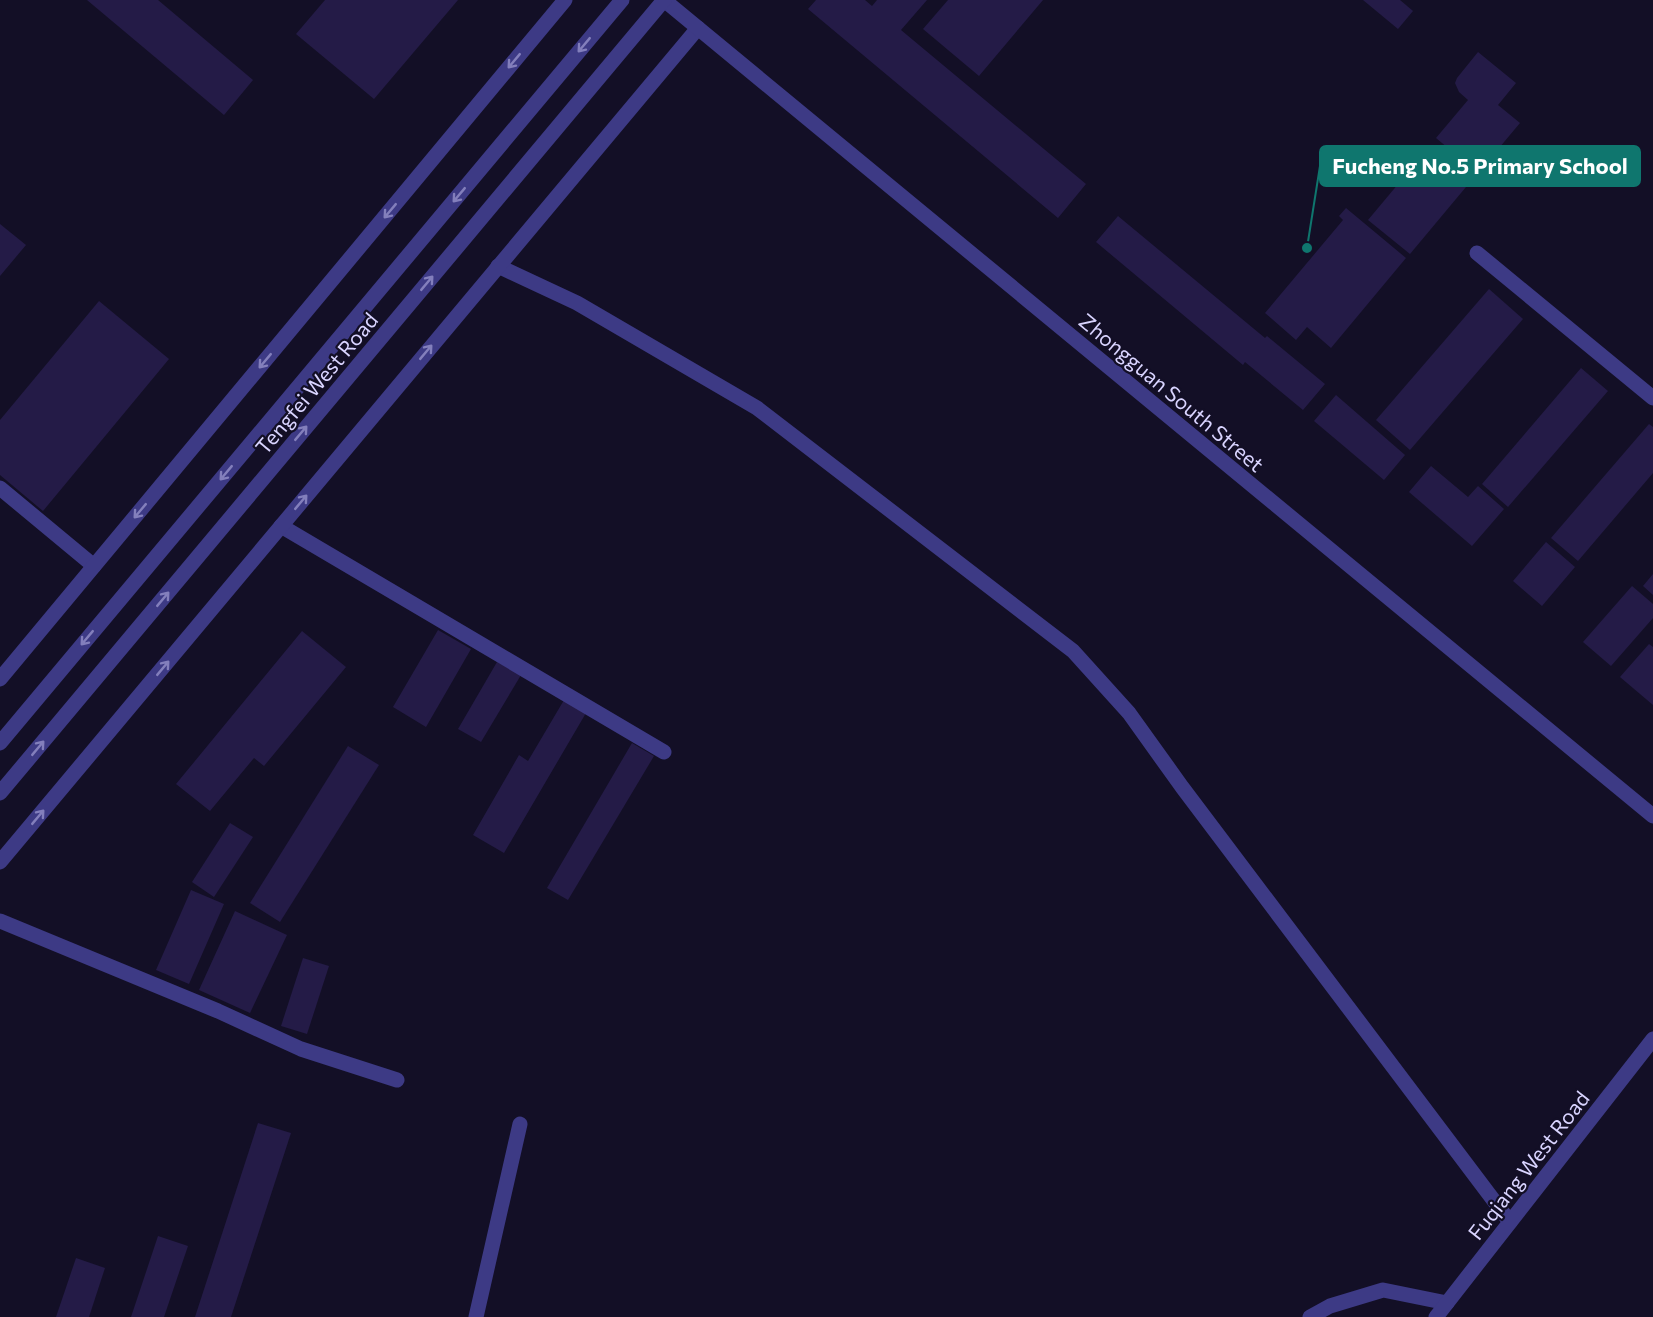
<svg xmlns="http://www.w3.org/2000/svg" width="1653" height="1317" font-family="Commissioner,sans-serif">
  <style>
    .building { fill: #241b47 }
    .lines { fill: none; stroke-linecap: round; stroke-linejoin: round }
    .service { stroke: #3d3a85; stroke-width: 15 }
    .minor { stroke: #3d3a85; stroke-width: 15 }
    .tertiary { stroke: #3d3a85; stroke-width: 15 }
    .oneway { stroke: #837fbc }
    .labels { text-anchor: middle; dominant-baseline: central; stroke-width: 4.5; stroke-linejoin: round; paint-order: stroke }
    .street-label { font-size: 21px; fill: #d9d4ff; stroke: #130f26 }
    .leader { fill: none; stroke: #0f766e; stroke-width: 2 }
    .callout-dot { fill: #0f766e; stroke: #130f26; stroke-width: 2 }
    .callout { fill: #0f766e; stroke: #0f766e; stroke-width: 2 }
    .callout-label { font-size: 22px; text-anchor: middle; font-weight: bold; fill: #fff }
  </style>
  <rect width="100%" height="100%" fill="#130f26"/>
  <g class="building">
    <polygon points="87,0 158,0 253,80 224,115"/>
    <polygon points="325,0 458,0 374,99 296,34"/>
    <polygon points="816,0 865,0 872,6 877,0 927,0 901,30 1086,184 1058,218 808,9"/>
    <polygon points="948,0 1043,0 979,76 923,29"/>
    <polygon points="1363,0 1400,0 1413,11 1398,29"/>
    <polygon points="1478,52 1516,83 1498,105 1520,123 1478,173 1436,138 1468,100 1459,92 1455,83 1457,78"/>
    <polygon points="1430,146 1471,181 1410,254 1368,220"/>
    <polygon points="1346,208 1406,258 1331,348 1307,327 1296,340 1265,313 1343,220 1339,216"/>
    <polygon points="1118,216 1265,338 1267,336 1325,384 1303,410 1245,362 1243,365 1096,242"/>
    <polygon points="0,224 26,245 0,276"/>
    <polygon points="1489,289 1523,319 1410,450 1376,420"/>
    <polygon points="99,301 169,359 43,511 0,475 0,420"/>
    <polygon points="1581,368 1608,391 1508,507 1482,484"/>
    <polygon points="1336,395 1405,455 1384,480 1314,421"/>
    <polygon points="1649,424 1653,427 1653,473 1578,561 1551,538"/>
    <polygon points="1431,466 1468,497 1478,486 1504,509 1472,546 1409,492"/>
    <polygon points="1546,542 1575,567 1542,606 1513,581"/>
    <polygon points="1653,574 1653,595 1643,586"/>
    <polygon points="1632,586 1653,604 1653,618 1611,666 1583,642"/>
    <polygon points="438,630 471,649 426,727 393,707"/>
    <polygon points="302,631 346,667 264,766 254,758 210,811 176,784"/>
    <polygon points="1649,644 1653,647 1653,705 1620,677"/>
    <polygon points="497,662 521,675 481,742 458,729"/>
    <polygon points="564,700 586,713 504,853 473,835 519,755 528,761"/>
    <polygon points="632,743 654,756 568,900 547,888"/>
    <polygon points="348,746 379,765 280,922 250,903"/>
    <polygon points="230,823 253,837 214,897 192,882"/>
    <polygon points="191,890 224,904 189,984 156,970"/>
    <polygon points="235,911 287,935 250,1013 199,990"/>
    <polygon points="303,958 329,966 307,1034 281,1026"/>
    <polygon points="258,1123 291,1133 231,1317 195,1317"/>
    <polygon points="158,1236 188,1246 164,1317 131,1317"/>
    <polygon points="76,1258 105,1268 89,1317 56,1317"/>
  </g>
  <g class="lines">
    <g class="service">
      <polyline points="498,266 577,303 757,408 1073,651 1129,713 1182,787 1510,1222"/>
      <polyline points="281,526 664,752"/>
      <polyline points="0,921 218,1011 301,1049 397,1080"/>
      <polyline points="476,1317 520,1124"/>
    </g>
    <g class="minor">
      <polyline points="1477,253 1653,398"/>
      <polyline points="0,488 94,566"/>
      <polyline points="0,679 565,0"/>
      <polyline points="0,862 698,28"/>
      <polyline points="1310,1317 1330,1306 1383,1290 1447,1303"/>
    </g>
    <g class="tertiary">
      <polyline points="664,0 1653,816"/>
      <polyline points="0,743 622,0"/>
      <polyline points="0,793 664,0"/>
      <polyline points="1436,1317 1653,1039"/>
    </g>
  </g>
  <defs><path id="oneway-shaft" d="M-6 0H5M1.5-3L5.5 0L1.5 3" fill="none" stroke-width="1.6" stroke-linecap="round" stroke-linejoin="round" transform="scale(1.5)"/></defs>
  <g class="oneway">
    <use href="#oneway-shaft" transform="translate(584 45) rotate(130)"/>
    <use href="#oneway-shaft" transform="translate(514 61) rotate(130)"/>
    <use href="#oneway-shaft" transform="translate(459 195) rotate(130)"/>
    <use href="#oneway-shaft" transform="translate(390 211) rotate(130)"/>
    <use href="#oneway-shaft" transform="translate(427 283) rotate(-50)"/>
    <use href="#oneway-shaft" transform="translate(426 352) rotate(-50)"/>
    <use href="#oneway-shaft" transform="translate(265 361) rotate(130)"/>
    <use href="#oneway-shaft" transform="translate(301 433) rotate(-50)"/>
    <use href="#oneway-shaft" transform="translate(226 473) rotate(130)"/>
    <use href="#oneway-shaft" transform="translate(301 502) rotate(-50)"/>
    <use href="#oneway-shaft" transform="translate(140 511) rotate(130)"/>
    <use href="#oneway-shaft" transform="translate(163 599) rotate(-50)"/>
    <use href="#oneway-shaft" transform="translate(87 638) rotate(130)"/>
    <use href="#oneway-shaft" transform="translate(163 668) rotate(-50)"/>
    <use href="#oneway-shaft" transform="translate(38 748) rotate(-50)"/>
    <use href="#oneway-shaft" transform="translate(38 817) rotate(-50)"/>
  </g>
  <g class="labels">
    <g class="street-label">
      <text transform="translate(316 383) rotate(-50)">Tengfei West Road</text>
      <text transform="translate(1172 392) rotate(40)">Zhongguan South Street</text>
      <text transform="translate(1528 1165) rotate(-52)">Fuqiang West Road</text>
    </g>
  </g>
  <path class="leader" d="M1307 248L1320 166"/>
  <circle class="callout-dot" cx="1307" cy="248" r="6"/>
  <rect class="callout" x="1320" y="146" width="320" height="40" rx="6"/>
  <g class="callout-label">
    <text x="1480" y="174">Fucheng No.5 Primary School</text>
  </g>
</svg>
